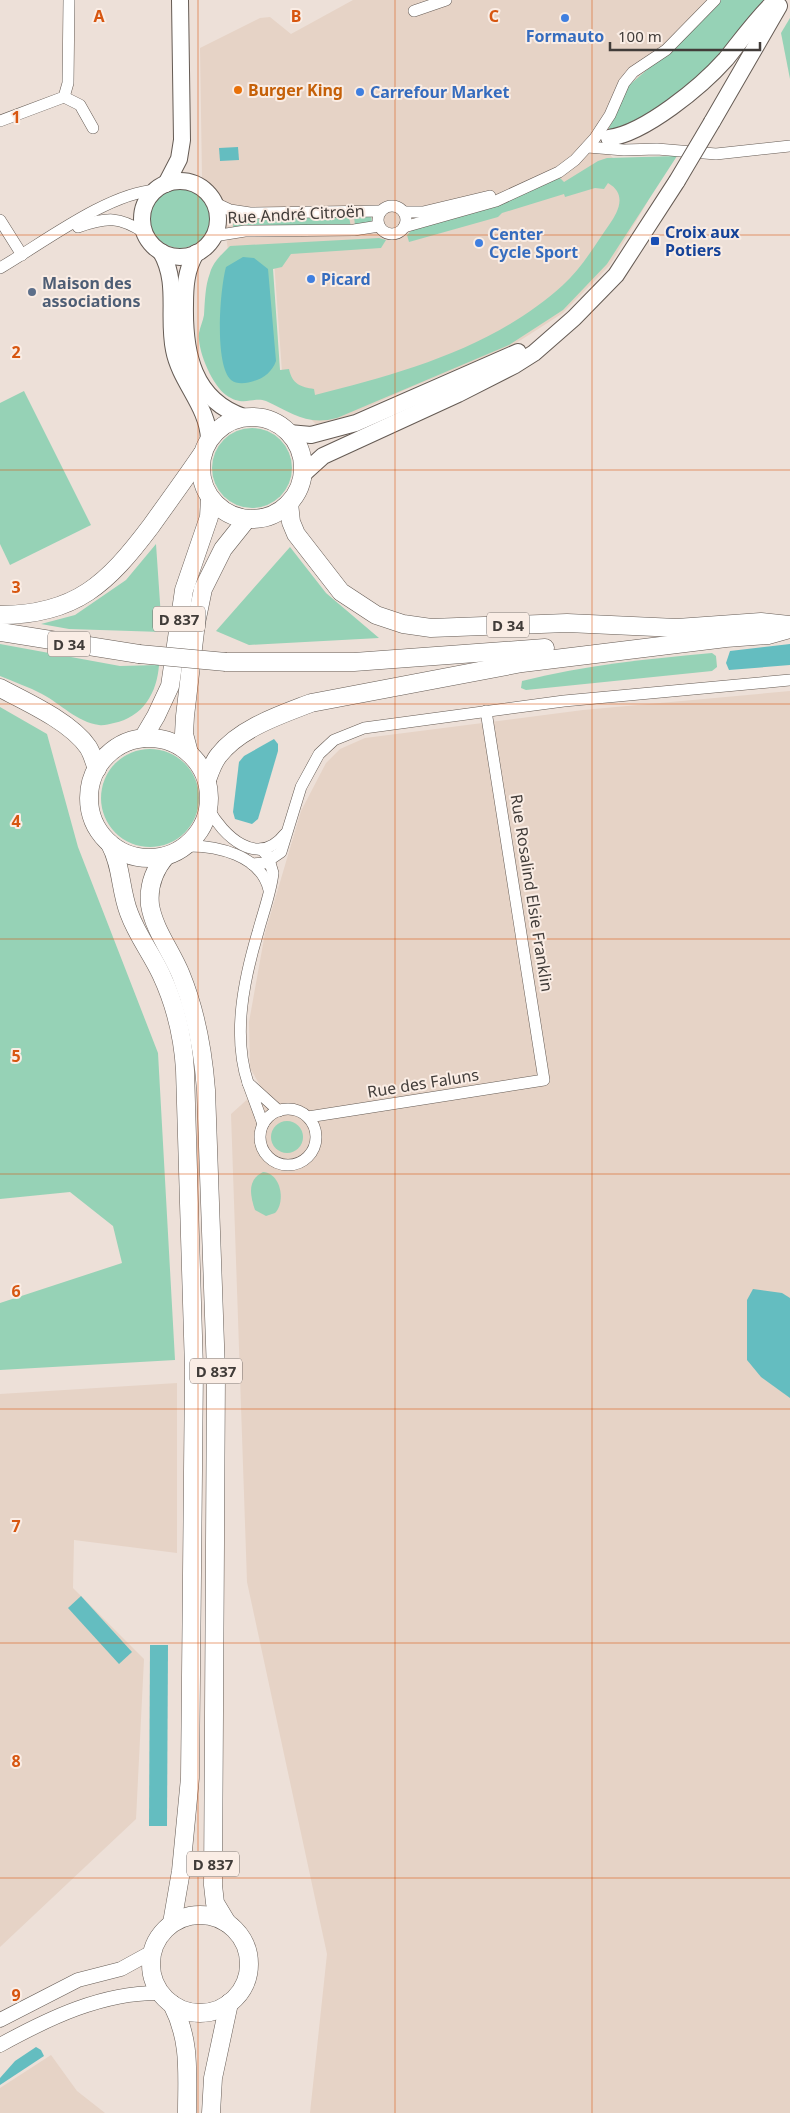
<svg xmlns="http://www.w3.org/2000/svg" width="790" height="2113" font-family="'Noto Sans',sans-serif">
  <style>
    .built { fill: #e6d3c6 }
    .green { fill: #96d2b6 }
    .water { fill: #64bdc0 }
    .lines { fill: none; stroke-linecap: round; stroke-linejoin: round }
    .minor-casing { stroke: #655b54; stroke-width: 12 }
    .tertiary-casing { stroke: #655b54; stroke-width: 15 }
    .secondary-casing { stroke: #655b54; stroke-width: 18 }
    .primary-casing { stroke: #655b54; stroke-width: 19 }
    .minor { stroke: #fff; stroke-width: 11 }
    .tertiary { stroke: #fff; stroke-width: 14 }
    .secondary { stroke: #fff; stroke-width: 16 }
    .primary { stroke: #fff; stroke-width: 18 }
    .secondary-bridge-casing { stroke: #655b54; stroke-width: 18; stroke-linecap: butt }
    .primary-bridge-casing { stroke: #655b54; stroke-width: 19; stroke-linecap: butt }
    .secondary-bridge { stroke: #fff; stroke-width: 16 }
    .primary-bridge { stroke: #fff; stroke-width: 18 }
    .grid { fill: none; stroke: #d75610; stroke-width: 1; stroke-opacity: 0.55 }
    .shop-dot { fill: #3f7fe0; stroke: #faede5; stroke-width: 2 }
    .food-dot { fill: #e8710a; stroke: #faede5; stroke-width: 2 }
    .transit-dot { fill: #1a4fb4; stroke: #faede5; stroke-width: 2 }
    .service-dot { fill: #5c6f8a; stroke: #faede5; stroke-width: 2 }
    .labels { text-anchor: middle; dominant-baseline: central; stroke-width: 4; stroke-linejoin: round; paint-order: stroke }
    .shield { fill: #faede5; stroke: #78716d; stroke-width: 1 }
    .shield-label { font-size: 15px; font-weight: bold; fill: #413c39 }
    .shop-label { font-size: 16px; font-weight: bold; fill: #366cbe; stroke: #faede5; text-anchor: start }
    .food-label { font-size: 16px; font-weight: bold; fill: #c56008; stroke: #faede5; text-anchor: start }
    .street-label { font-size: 16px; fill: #413c39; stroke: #faede5 }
    .transit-label { font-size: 16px; font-weight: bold; fill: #164399; stroke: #faede5; text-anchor: start }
    .service-label { font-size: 16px; font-weight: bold; fill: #4e5e75; stroke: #faede5; text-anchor: start }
    .grid-label { font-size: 16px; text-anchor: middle; font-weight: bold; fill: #d75610; stroke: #faede5; stroke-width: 4; stroke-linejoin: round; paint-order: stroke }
  </style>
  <rect width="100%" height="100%" fill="#ede0d8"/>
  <g class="built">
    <polygon points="353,0 721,0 691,32 627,87 610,132 590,130 648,201 610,265 563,313 510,347 405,390 348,416 316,424 296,406 283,386 273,247 228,250 221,201 202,178 200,48 260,18 270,17 291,34"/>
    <polygon points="790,691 790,2113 310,2113 327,1954 247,1582 231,1114 261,1087 250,1068 249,1022 265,933 301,811 326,763 340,749 365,738 583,710"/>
    <polygon points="177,1383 177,1553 74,1540 73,1588 144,1659 136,1819 0,1947 0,1394"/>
    <polygon points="51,2055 77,2091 105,2113 0,2113 0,2088"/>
  </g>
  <g class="green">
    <polygon points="721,0 766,0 732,42 693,82 635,124 610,132 609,128 627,87 691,32"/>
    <polygon points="790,18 790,79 781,33"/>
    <path d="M677,156L607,264L563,310L509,345L337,418C307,426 292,413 266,401C253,396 244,408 226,395C212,385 197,350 199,333C200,327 203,321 204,315C205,301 205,286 210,273C213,262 222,254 230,246L379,238L386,240L381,248L291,254L282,267L273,269L280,370L289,369C292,384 301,387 314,389L315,395C403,373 495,347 563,285C581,269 595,245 609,225C619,211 627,194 608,183L604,189L595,188L565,197L564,194L502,213L498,217L409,242L407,235L414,228L483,209L560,178L564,182L598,161L607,158Z"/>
    <circle cx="180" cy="218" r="30"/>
    <polygon points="275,215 349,217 351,227 233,227 234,217 266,219"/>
    <polygon points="371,215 372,222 355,226 354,216"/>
    <polygon points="24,391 91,525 10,565 0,544 0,403"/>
    <circle cx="252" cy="468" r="40"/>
    <polygon points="156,544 162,632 69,629 41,624 75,615 126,580"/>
    <polygon points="290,547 326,593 379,638 249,645 216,631"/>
    <path d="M0,644L120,666L159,665C157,693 143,717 114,723C109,724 103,726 99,725C77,722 61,704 42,694C29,687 14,682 0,676Z"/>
    <path d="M712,653L716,656L717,667L712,671L526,690L521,688L522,681C585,665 647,659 712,653Z"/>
    <polygon points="0,707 47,734 78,847 158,1053 175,1360 0,1370 0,1303 122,1263 113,1226 70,1192 0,1199"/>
    <circle cx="150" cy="798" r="49"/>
    <circle cx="287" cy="1137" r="16"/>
    <path d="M263,1172C281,1173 286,1202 275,1213L266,1216L255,1210C250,1195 247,1180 263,1172Z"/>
  </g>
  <g class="water">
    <polygon points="238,147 239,160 220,161 219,148"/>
    <path d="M243,257L254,258L268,269L276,361C272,372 264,378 254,381C248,383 237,385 231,380C214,364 220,289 226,267Z"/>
    <polygon points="790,644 790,665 729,670 726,663 730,651"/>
    <polygon points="274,739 278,744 278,751 258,819 252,824 235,819 233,812 239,762 244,756"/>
    <polygon points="753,1289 782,1293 790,1298 790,1398 761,1377 747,1360 747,1300"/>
    <polygon points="81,1596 132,1652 119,1664 68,1608"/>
    <polygon points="150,1645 168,1645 167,1826 149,1826"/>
    <polygon points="36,2047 41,2050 44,2056 0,2085 0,2078 15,2061"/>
  </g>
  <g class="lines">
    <defs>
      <g id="minor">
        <polyline points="414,11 446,0"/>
        <polyline points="64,97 80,105 93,128"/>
        <polyline points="0,121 64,97 68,83 69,0"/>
        <polyline points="588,147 624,150 657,149 716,154 790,146"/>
        <polyline points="215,203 230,210 250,213 381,211"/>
        <circle cx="392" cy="220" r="14"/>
        <polyline points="404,212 423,212 490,196"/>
        <polyline points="0,220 22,255"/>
        <path d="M78,227C107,217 119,216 145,233"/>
        <polyline points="404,227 496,201 559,172 575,160 595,138 610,115 624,83 633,72 666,50 715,0"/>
        <polyline points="214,236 245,231 354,230 379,226"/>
        <path d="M0,268C43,243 108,193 156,190"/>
        <path d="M208,808C223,836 258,869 285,834"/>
        <path d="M185,846C216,845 261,855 269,890"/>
        <polyline points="252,864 265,863 281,852 301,787 319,754 334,740 364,728 564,701 790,680"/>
        <path d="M248,1083C232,1035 244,979 258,932C263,913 271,892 273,873L268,856L261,849"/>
        <circle cx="288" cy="1137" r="28"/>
        <polyline points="308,1117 544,1080 486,711"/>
        <polyline points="263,1124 248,1083 279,1111"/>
      </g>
      <g id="tertiary">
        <polyline points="0,2020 78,1980 121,1969 152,1952"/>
        <path d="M0,2045C49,2018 103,1992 160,1993"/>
      </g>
      <g id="secondary">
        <polyline points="712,122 779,6"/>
        <path d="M609,138C645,133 701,87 726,59C742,39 757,18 776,0"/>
        <circle cx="180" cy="219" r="38"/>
        <polyline points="166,184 179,159 182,140 180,0"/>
        <path d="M161,252C179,283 167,316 174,350C180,382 208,406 209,439"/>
        <path d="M196,253C186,270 185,286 185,305C184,353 193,400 244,417"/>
        <polyline points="289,433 311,435 356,423 518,352"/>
        <polyline points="302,475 323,456 458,394 515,365 534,353 574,318 616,275 677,181"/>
      </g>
      <g id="primary">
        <circle cx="252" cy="468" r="51"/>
        <polyline points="289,503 291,522 296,534 341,592 376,615 403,624 431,628 567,623 677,628 761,622 790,625"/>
        <path d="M0,615C76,615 108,583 151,526C168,502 185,479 202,454"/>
        <polyline points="0,632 139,654"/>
        <polyline points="226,662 354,662 545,648"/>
        <path d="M0,688C27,702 71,722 88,747C92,753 94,761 97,769"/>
        <circle cx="149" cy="798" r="60"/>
        <polyline points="143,738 156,716 170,686 184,590 209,517 210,498"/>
        <polyline points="189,753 184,734 185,716 196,623 203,589 223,549 247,519"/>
        <path d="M207,780C210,772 213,762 219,755C240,728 280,715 311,703L522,663L726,638L768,635L790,629"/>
        <path d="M110,844C122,866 120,890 129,913C137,935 151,953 161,974C175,1004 183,1036 185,1070L194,1369L190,1778L181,1871L172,1923"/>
        <path d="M166,856C154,870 148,886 150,905C154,930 172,952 181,975C196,1012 203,1050 206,1090L216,1372L213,1885L215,1903L227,1923"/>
        <circle cx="200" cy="1964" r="49"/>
        <path d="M172,2004C191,2041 187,2073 187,2113"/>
        <polyline points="211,2113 213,2078 229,2003"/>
      </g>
    </defs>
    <use href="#minor" class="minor-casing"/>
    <use href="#tertiary" class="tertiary-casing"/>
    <use href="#secondary" class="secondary-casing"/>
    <use href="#primary" class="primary-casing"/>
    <use href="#minor" class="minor"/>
    <use href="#tertiary" class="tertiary"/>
    <use href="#secondary" class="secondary"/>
    <use href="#primary" class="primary"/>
    <defs>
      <polyline id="secondary-bridge" points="677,181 712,122"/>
      <polyline id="primary-bridge" points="139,654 226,662"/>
    </defs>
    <use href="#secondary-bridge" class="secondary-bridge-casing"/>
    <use href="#primary-bridge" class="primary-bridge-casing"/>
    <use href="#secondary-bridge" class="secondary-bridge"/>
    <use href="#primary-bridge" class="primary-bridge"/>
  </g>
  <path class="grid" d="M198,0V2113M395,0V2113M592,0V2113M0,235H790M0,470H790M0,704H790M0,939H790M0,1174H790M0,1409H790M0,1643H790M0,1878H790"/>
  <g class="shop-dot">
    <circle cx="565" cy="18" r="5"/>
    <circle cx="360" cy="92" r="5"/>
    <circle cx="479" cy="243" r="5"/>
    <circle cx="311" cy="279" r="5"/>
  </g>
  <circle class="food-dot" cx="238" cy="90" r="5"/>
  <rect class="transit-dot" x="650" y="236" width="10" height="10" rx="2.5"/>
  <circle class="service-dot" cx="32" cy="292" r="5"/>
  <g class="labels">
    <g class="shield">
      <rect x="153" y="606.5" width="52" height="25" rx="4"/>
      <rect x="487" y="612.5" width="42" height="25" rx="4"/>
      <rect x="48" y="631.5" width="42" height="25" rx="4"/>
      <rect x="190" y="1358.5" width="52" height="25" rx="4"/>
      <rect x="187" y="1851.5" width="52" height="25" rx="4"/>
    </g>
    <g class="shield-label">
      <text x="179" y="619">D 837</text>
      <text x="508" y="625">D 34</text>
      <text x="69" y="644">D 34</text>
      <text x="216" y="1371">D 837</text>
      <text x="213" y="1864">D 837</text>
    </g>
    <g class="shop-label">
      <text x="565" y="36" text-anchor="middle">Formauto</text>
      <text x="370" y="92">Carrefour Market</text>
      <text x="489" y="234">Center<tspan x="489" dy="18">Cycle Sport</tspan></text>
      <text x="321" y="279">Picard</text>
    </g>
    <g class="food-label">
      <text x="248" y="90">Burger King</text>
    </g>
    <g class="street-label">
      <text transform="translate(296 214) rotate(-3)">Rue André Citroën</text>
      <text transform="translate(532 893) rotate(81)">Rue Rosalind Elsie Franklin</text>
      <text transform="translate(423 1083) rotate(-9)">Rue des Faluns</text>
    </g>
    <g class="transit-label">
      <text x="665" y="232">Croix aux<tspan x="665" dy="18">Potiers</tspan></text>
    </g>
    <g class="service-label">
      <text x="42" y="283">Maison des<tspan x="42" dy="18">associations</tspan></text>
    </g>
  </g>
  <g class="grid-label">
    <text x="99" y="22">A</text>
    <text x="296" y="22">B</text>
    <text x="494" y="22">C</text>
    <text x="16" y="123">1</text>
    <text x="16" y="358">2</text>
    <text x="16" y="593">3</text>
    <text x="16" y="827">4</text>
    <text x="16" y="1062">5</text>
    <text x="16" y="1297">6</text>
    <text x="16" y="1532">7</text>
    <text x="16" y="1767">8</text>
    <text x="16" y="2001">9</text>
  </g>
  <path d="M610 42v8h150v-8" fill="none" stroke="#413c39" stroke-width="2.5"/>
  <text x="618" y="42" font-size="15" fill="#413c39" stroke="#faede5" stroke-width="4" paint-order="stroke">100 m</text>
</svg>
